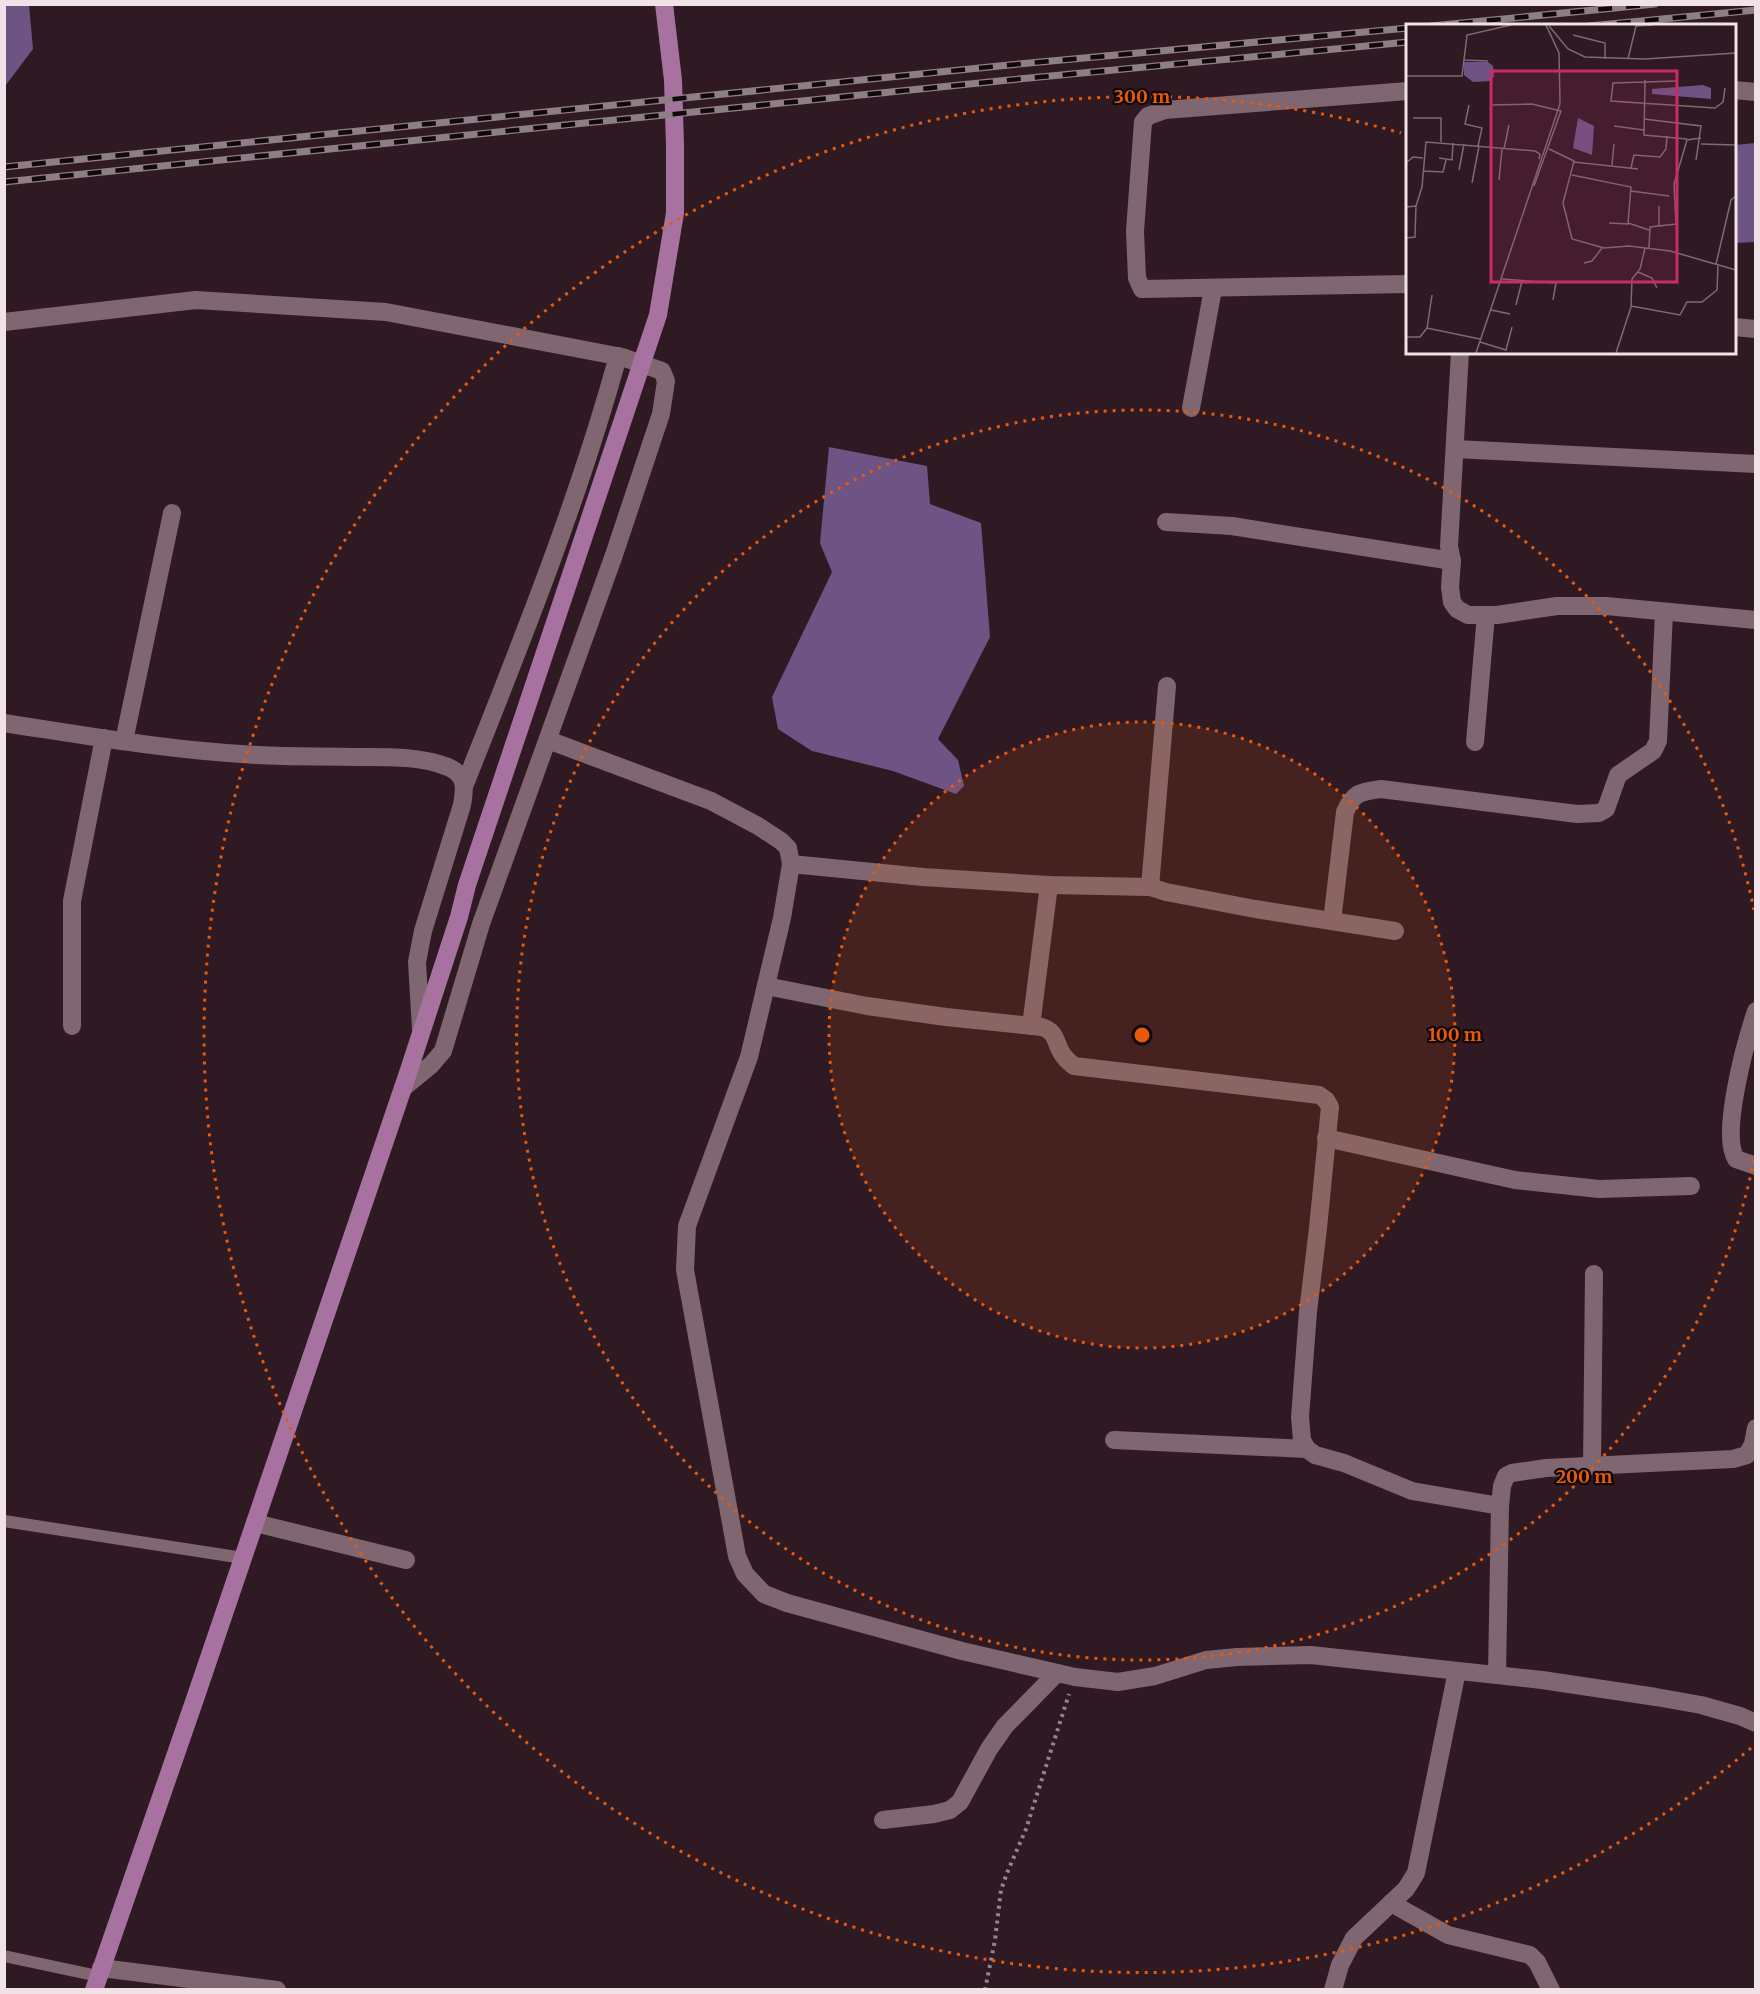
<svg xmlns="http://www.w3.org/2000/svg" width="1760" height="1994" font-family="Merriweather,serif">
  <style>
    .water { fill: #6d5485 }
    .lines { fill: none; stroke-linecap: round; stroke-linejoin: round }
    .path { stroke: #96858c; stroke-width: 4; stroke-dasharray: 3 4.5; stroke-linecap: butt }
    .lane { stroke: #7f6671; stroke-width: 12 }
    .street { stroke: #7f6671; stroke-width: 18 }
    .primary { stroke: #a872a0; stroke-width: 18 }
    .rail-casing { stroke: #907e86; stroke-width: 7 }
    .rail { stroke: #11080c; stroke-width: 4.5; stroke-dasharray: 14; stroke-linecap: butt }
    .ring { fill: none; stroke: #e8590c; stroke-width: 3; stroke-dasharray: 3 6 }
    .inset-road { fill: none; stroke: #7d6a72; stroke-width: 1.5 }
    .view { fill: #c72c69; fill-opacity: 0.15; stroke: #c72c69; stroke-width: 3 }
    .inset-edge { fill: none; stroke: #f1e2e8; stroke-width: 3 }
    .centre { fill: #e8590c; stroke: #11080c; stroke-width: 3 }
    .ring-label { font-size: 18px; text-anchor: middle; font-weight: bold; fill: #e8590c; stroke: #11080c; stroke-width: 4.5; stroke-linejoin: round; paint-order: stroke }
  </style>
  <rect width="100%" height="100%" fill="#2f1a24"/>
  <g class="water">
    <polygon points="5,4 29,5 33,49 5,86"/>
    <polygon points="1755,143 1755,242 1735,243 1735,145"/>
    <polygon points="829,447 927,466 930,504 981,523 990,637 938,739 958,760 964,786 956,794 893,771 812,751 778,729 772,697 832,572 820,543"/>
  </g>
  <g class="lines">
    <polyline class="path" points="985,1990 995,1940 1001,1890 1007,1873 1026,1829 1069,1694"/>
    <g class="lane">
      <polyline points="4,1521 243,1558"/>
      <polyline points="4,1956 98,1976"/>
    </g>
    <g class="street">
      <polyline points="1734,90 1756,92"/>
      <polyline points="1408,91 1165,110 1148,116 1143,122 1135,231 1137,278 1142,289 1408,284"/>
      <polyline points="4,322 196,300 386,312 622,357 662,371 666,381 661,414 614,555 481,924 443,1051 431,1065 403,1088"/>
      <polyline points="1734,327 1756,329"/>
      <polyline points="1460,352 1449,546 1452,561 1450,587 1452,602 1457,609 1468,615 1497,615 1557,606 1606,606 1756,620"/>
      <polyline points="1191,408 1213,289"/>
      <polyline points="1455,449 1756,464"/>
      <polyline points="1166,522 1232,526 1452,561"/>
      <path d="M4,723C89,736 173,751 258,755C291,757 325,756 358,757C388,757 420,756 448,767C467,775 465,788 462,805L423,931L417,962L421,1030"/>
      <polyline points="548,740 711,801 758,826 781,841 788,848 791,864 782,918 749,1057 687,1226 685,1270 737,1556 745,1574 764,1594 787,1603 962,1651 1075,1677 1118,1682 1155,1676 1206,1660 1237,1657 1311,1655 1542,1680 1656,1697 1701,1705 1740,1716 1756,1723"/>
      <polyline points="124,741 172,513"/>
      <polyline points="1475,742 1486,615"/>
      <path d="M465,784C521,643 578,502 618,356"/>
      <polyline points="791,864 923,877 1049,885 1150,887 1166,892 1255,909 1395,931"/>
      <polyline points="1150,887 1167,686"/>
      <path d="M1332,921L1345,812C1354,792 1360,792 1381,789L1577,814L1599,813L1606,809L1618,775L1653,751L1658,741L1664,613"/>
      <path d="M766,986L867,1006L946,1017L1042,1027C1055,1031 1055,1040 1060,1050C1063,1057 1068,1061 1074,1066L1319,1095L1326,1100L1330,1107L1318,1228L1308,1312L1300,1417L1302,1440L1307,1449L1315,1455L1344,1463L1412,1491L1500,1506"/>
      <path d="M1756,1011C1746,1041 1720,1134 1736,1159L1756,1166"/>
      <polyline points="72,1026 72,901 104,738"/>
      <polyline points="1031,1026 1049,885"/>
      <polyline points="1326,1138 1515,1180 1599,1189 1691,1186"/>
      <polyline points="1114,1440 1307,1449"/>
      <polyline points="1592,1466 1594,1274"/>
      <polyline points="255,1523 406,1560"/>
      <polyline points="1497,1675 1500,1506 1502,1486 1506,1476 1512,1473 1546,1468 1733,1459 1747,1455 1753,1444 1756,1428"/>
      <polyline points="883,1820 934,1814 950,1810 960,1802 989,1749 1005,1726 1057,1673"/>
      <polyline points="1391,1903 1448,1935 1530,1955 1537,1962 1551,1990"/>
      <polyline points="101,1968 277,1990"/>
      <polyline points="1333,1990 1340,1965 1354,1938 1406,1889 1416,1873 1457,1671"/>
    </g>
    <polyline class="primary" points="94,1990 196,1696 408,1073 459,917 467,885 658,315 675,213 675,145 673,80 664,4"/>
    <defs>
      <g id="rail">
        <polyline points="1431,26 1655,4"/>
        <polyline points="1589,26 1756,10"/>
        <polyline points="4,167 1009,65 1408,28"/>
        <polyline points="4,182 1009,80 1408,42"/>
      </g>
    </defs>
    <use href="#rail" class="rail-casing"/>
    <use href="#rail" class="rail"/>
  </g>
  <circle cx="1142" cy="1035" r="313" fill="#e8590c" fill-opacity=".12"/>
  <g class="ring">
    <circle cx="1142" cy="1035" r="313"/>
    <path d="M1754 1160A625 625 0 1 1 1754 910"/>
    <path d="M1751 1748A938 938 0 1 1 1401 133"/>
  </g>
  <g transform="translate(1406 24)">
    <rect width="330" height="330" fill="#2f1a24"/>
    <path d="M58,38H82L87,42L88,52L85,57L67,58L58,51ZM297,61L305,64V75L246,70V65ZM172,94L188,102L186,131L167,124Z" fill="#6d5485"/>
    <path class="inset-road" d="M143,2L162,25L179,33L239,35L330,29M167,11L199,19V35M222,35L230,2L247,1M57,36L82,37M0,52H56L61,11L105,1M239,56L238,111L281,115M271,57L207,59L205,77L309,84L317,78L319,64M63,81L59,100L76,104L72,122M85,81L126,80L155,87L128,162M7,94H35V118M238,95L295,102L290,136M208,102L238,106M295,120L330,121M98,125L103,101M143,125L168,137L157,179L166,215L198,224L223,222L264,227L330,246M33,134L46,136L47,119M168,138L232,145M0,139L7,133L17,134M206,141L208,120M225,144L228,131L254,133L260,125L261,112M53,146L58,120M17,147L37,148L40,136M166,151L225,163L222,199L243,206M93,156L96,125M66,159L73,122M225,167L263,172M0,183L10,182L16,163L20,118L129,127L134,130L133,135M203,199L223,200M253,202V182M0,214L9,213L10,181M243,224L244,203L270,200L268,160L281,116L295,114M178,239L186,237L196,224M310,240L325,176L330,172M232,248L246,254L251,264M96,255L150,259L147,276M110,281L116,257M225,282L274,291L281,278H296L311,266L312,240M85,286L104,290M21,304L26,271M0,313H14L21,304L74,315M74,318L100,326L106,303M70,329L154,80L153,29L140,1M210,329L225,283L226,255L234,245L239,224"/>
    <path class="view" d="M85,47H271V258H85Z"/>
    <rect width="330" height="330" class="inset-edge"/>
  </g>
  <circle cx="1142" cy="1035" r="9" class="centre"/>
  <g class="ring-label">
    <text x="1142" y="103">300 m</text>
    <text x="1455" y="1041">100 m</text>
    <text x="1584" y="1483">200 m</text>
  </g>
  <rect width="1760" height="1994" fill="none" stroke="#f1e2e8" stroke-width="12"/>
</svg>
